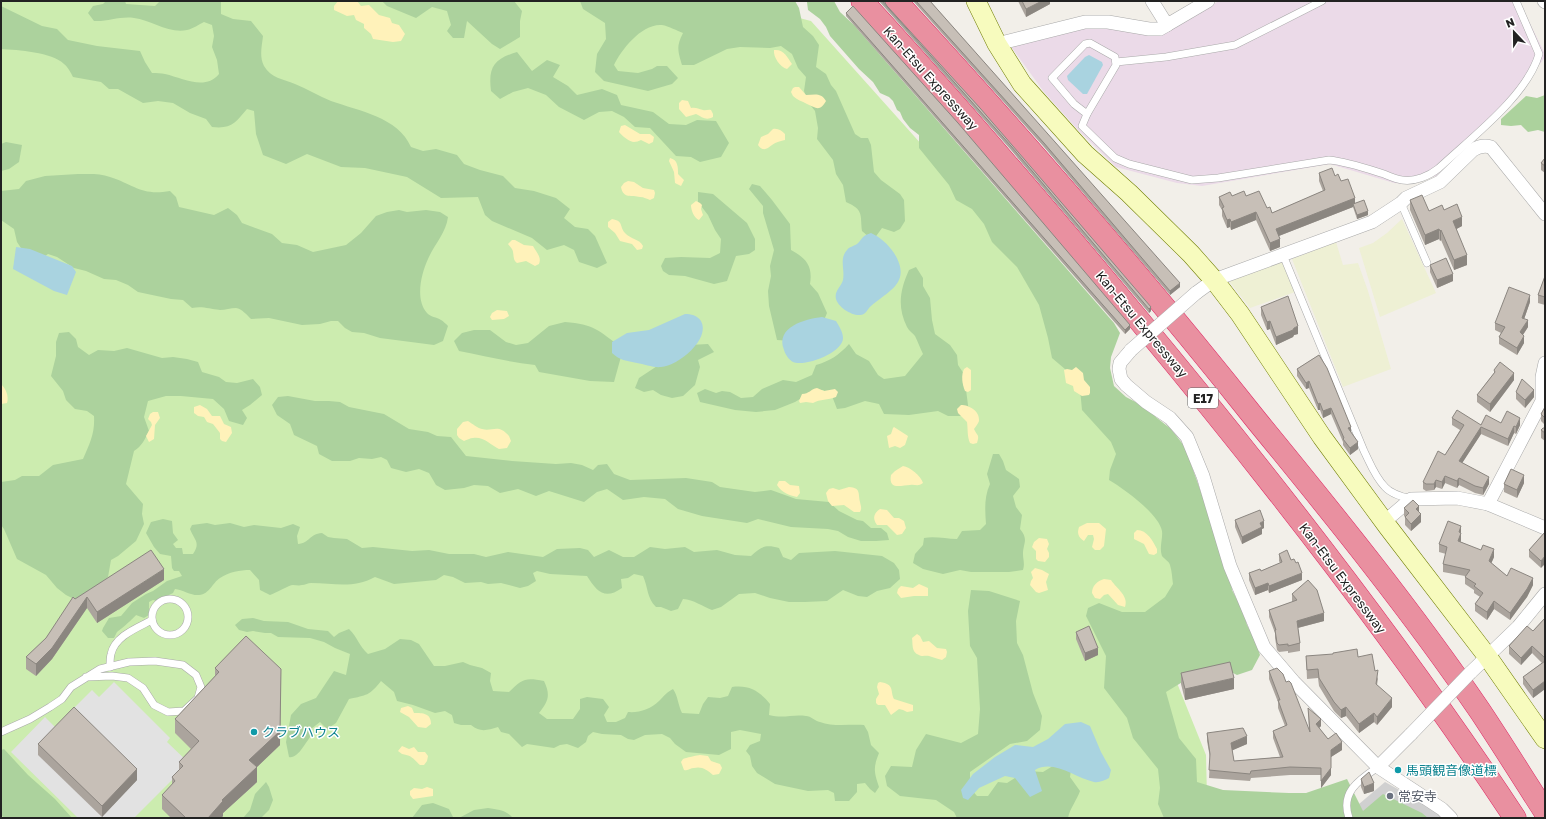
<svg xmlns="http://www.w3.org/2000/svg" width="1546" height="819" font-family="'Golos Text','Noto Sans JP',sans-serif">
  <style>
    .industrial { fill: #ebdae8 }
    .religious { fill: #d0d0d0 }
    .farmland { fill: #eef0d4 }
    .grass { fill: #ccecaf }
    .forest { fill: #acd29d }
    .sand { fill: #fff2ba }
    .parking { fill: #e2e2e2 }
    .water { fill: #a9d3e0 }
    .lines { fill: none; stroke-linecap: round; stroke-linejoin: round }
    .lane-casing { stroke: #a9a9a9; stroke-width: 8 }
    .street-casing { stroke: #a9a9a9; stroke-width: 14 }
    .secondary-casing { stroke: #707e03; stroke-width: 20 }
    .highway-casing { stroke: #df2764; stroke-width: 23 }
    .lane { stroke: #fff; stroke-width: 7 }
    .street { stroke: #fff; stroke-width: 13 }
    .secondary { stroke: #f7fbbe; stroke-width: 19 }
    .highway { stroke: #e990a0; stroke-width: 22 }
    .street-bridge-casing { stroke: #a9a9a9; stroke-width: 14; stroke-linecap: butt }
    .street-bridge { stroke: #fff; stroke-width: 13 }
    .wall { fill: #aba49d }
    .shaded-wall { fill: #8b8680 }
    .building { fill: #c7bfb7; stroke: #8b8680 }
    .culture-dot { fill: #0f9aa8; stroke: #fff; stroke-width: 1.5 }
    .worship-dot { fill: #6b7280; stroke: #fff; stroke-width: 1.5 }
    .labels { text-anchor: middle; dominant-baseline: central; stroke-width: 3; stroke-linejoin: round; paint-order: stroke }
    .shield { fill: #fff; stroke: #646464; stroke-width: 1 }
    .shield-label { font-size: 12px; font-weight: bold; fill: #222 }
    .street-label { font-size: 13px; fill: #222; stroke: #fff }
    .culture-label { font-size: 13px; fill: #0d838f; stroke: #fff; text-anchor: start }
    .worship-label { font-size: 13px; fill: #5b616d; stroke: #fff; text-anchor: start }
  </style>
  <rect width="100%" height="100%" fill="#f2efe9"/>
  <polygon class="industrial" points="1219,1 1519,1 1545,54 1545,57 1510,105 1482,134 1436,176 1411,184 1394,183 1330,164 1202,186 1177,183 1116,167 1078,130 1044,92 1012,48 1014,44 1083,28 1099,27 1165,32"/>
  <polygon class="religious" points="1385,782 1434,809 1442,818 1355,818 1352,810"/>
  <g class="farmland">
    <polygon points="1402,219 1436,293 1380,317 1359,248 1373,243 1387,233"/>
    <polygon points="1336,242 1343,265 1358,263 1368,291 1391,369 1343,387 1292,259"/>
    <polygon points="1280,261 1285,265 1295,292 1250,308 1229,281"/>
  </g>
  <polygon class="grass" points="1,1 757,1 764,9 811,21 1017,251 1171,497 1177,683 1206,755 1207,797 1238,818 1,818"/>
  <g class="forest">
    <path d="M106,1H125L126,4L155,6L160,1H221V14L233,19L251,21L263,36C262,46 259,56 264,66C271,78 283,79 295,84C307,89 319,96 331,101C359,111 398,117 411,147L423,151L436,149L457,155L464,164L480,170L503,176L515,188L534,191L556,198L570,209L564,218L575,227L588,229L595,236L607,263L597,268L579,262L574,250L564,245L547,250L532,238L492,221L485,215L478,197L441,198L407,177L365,168L341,167L307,154L286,164L263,155L256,134L254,111L247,109C235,123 232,129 212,127L206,119L190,113L173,103L158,101L143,103L118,89H109L101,82L73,77C71,73 68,67 64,64C52,52 18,50 1,49V6L42,26L57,29L68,40L97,46L140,51L145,62L152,73C157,73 161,73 165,74C183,78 205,91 219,74L217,60L212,47L214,36L212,25L204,22C199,24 193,29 187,30C169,34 151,20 134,18C120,16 107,22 94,21L88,13L93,6L103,4Z"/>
    <polygon points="382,1 514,1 522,11 520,21 520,37 500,49 492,44 467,21 464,38 453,38 447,31 451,25 447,11 432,7 416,18 387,6"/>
    <path d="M580,1H795L799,8L803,27L813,36L819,45L816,67L826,74L831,85L836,91L855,134L861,138H868L871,145L874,172L881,180L900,194L904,200L905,221L900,229L894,232L882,228L874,239L870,238L862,231C860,214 864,210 846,202L843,185L836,174L833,160L817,139L818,128L815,111L808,102L804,91L806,77L798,68L792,54L781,46L770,48L740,47L727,49L694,65H682C678,51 676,47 683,33C677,31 669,26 662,25C642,23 621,50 614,65L618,71L638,73L652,69L657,66H667L678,78L672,84L648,91L604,81L595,72L597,54L606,39L605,23L583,9Z"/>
    <path d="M811,1H834L840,12L854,25L1114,323L1120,333L1111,357L1110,368L1114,386L1126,397L1147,408L1157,418L1171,429L1185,447L1231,577L1232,590L1244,613L1247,625L1255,640L1260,655L1252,670L1237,675L1225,669L1189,678L1166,692L1179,738L1196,759L1197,782L1223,790L1289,793H1306L1347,779L1363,811L1383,794L1422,813L1428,818H1164L1158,804L1160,788L1158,769L1133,738L1127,718L1104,688L1106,656L1086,616L1088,608L1099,603L1122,612H1145L1165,597L1173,584C1172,578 1172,571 1170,565C1169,561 1164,559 1162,556C1159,547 1163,539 1162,531C1159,514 1123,488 1109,480L1110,470L1116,454L1111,442L1082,410L1080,389L1072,375L1052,358L1048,338L1039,305L1017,267L992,242L984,224L972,209L956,200L949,185L919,148V135L910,128L903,119L900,112L897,110L893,101L889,97L880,93L873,82L859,69L830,36L826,27L820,19L808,10L807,2Z"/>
    <path d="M517,52L532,71L547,60L560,65L553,77L568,86L577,95L602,89L617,95L621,105L653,112L669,124L686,125L697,120L716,121L729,143L721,157L700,162L691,157L676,156L650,128L635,127L624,117L612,111L599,112L584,120L559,107L546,95L528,88L513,92L500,99L491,91C488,67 494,59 517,52Z"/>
    <polygon points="1545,95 1545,132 1538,130 1528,132 1521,125 1511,126 1501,125 1501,119 1526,96 1537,98"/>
    <polygon points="6,142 22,145 19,162 9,169 1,171 1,144"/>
    <path d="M78,174C88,174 100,173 110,177C135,185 141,196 170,191L176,197L179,207L214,215L228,208L237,215L242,223L272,234L282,243L297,245L313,252L346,245L361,233L376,216L387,212L399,210L407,212L426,210L440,212L448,217C446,233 434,245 428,259C421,274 415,300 427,313C430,317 437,317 441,320C443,321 446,324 448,326L443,341L434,345L380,338L364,333L352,332L345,328L338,321H331L320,324L302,325L269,318L251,319C247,315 242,309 236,308C231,308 225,310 220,310C209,309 203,306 192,308L183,300L171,299L138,292L128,285L116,280L104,279L86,271L74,268L57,257L48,254L41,259L21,248L17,242L14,229L1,220V191L19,189L26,181L45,176Z"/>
    <path d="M752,184L760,186L772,200L790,224L791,250C806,258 813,266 810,284L818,293L827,313L822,325L791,341L777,340L769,306L768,291L771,276L770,266L774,250L763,213V206L749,189Z"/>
    <polygon points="698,192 713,194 747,223 755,239 755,250 749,254 736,256 727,281 714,284 685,276 669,275 663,271 661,266 665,258 681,257 710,258 720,253 721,239 715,230 708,215 698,202"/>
    <path d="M916,267L923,278V286L930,298L932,320L935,334L950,345L957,355L958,365L964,374L969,413L960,416H948L938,411L909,415L884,414L879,404L865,401L845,408L837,409L832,396L823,390H815L795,402L775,410L756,412L735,410L700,402L697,393L705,389L716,393L722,391L730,392L741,398L753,397L762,389L783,380L796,382L812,375L816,365C830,361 839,355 849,344L856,354L869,361L878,375L884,379L905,376L923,354C920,348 918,342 915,336C913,333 909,331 907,327C897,307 900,290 909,270Z"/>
    <path d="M565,322C594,324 599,331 621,347L622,353L614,382L590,381L539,372L535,365C509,362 484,356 459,351L454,341L462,333L474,330H490L506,342L516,345L528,343L549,326Z"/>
    <path d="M69,332L76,339L78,347L89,355L98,350L114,351L127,348L162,358L173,357L187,359L198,362L202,372L219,377L226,382L237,383L253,379L260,387L262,395L250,405L242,410L247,418L243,425L229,421L224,409L213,399L181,396H166L148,401L144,417L149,431C145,439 142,446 134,451L126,484L143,504L142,514L144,524L136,541L118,556L111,560L108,577L97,586L76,600L66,595L57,588L46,575L17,559L4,529L1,525V482L15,480L22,476H39L53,465L83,459C90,443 95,433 94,416L87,411L75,409L66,400L63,391L51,376L56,356V342L59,333Z"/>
    <polygon points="708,344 714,352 698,360 700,367 695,385 683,396 672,398 661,395 653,390 644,392 635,388 639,378 689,345"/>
    <polygon points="288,396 315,401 329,401 340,402 349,407 384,414 409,429 428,432 437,436 451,437 466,456 512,461 556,464 571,463 582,465 593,470 598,465 607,464 614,474 630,480 686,478 712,482 720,487 755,492 771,490 796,499 829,502 839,511 857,520 863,521 871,528 881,528 887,533 889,540 876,541 861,541 848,537 838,531 828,529 791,527 758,519 747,523 702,516 678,509 665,499 644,497 623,500 607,489 597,492 584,502 549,491 536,496 518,489 500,493 488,486 474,485 464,488 445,490 436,485 429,473 419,469 406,472 391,468 387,460 381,457 372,459 359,458 350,461 332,461 319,454 317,446 294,435 290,424 277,415 272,405 278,397"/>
    <path d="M993,454H999L1003,461L1006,470L1019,479L1020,487L1013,496L1016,507L1022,515L1020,529C1029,540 1023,543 1023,554C1023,560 1025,563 1023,570L1009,572H971L960,570L943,574L923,569L913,563L915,554L923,545L924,538C935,536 946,539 957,539L962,531L980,530L986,524C985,510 984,497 990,484L987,474Z"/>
    <path d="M163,519L172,521L173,533L178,540L173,544L176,548H182L183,554H193C201,542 194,540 190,529L192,525L207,523L215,525L230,523L244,527L254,525L281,528L293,524L300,527L297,536L298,544C310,543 309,534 322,533L328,537L334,538L347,539L362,548L373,547L412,551L429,550L449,554H474L486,557L508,552L543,557L557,549L580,548L588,550L594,557L609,550L623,557H634L650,547L665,549L685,547L694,552L717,550L735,555L751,556C761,547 765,544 779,548L783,557L791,560L799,553L835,551L882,556L894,563L899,570L900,579L890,588L877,591L867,597L858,596L843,590L827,601L805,602H789L770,598L755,593L739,594L721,607L712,610C702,606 694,600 683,599L678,609L671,611L661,607H656C647,599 648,587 643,576L634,574L628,578L621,579L622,588C605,600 597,592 587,576L550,574L537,571L533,573L536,581L528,586L520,588L501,583L488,584L481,582L465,583L453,577L444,575L436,580L394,584L375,577C353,589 334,583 311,583C308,583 305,585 302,585C299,586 296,585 293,585C289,585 276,593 270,595L260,590L259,580L250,570C240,570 229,572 220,578C212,583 210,594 199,595C192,596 183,590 175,589L173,593L157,601L153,600L149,602V615L144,618L136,615C134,618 119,631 117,632L114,638H108L102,631L103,628L109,618L121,616L132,603L146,594L153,591L167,581L182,576L179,571H174L172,568L171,556L160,554L154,547L146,533L151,522Z"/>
    <path d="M971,590L989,591L1020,601L1016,621L1017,643L1023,655L1033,693L1042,716L1040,730L1027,741L1010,744L970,772V788L977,796H988L998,782L1007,783L1026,771L1043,772L1061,761L1072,762L1070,777L1080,791C1077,800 1070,808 1068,818H957L954,812L936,800L900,796L887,786L885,776L891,766L912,767L916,750L926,734L961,743L978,734L980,709L977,658L970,646L968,611Z"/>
    <path d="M253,618L264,621L288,622L308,629L328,631L334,637L339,633L349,629C358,638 359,646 368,654L385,649L400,639L411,640L419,644L434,666H445L463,662L470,665L482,668L491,673L490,681L493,691L509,692C522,679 525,677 544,681C551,696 548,701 539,713L547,719H573L580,709V699L587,697L603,699L609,707L604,715L607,722H616L625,718L628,712C639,713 651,709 659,701C664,696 667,692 673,689C678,696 678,705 682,713L699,714L703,704L708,697L720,698L728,696L732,687C750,685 759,691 770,704L769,715C784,719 792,714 806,716C811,716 815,721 820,722C832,727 851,724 864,725L868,732L871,745L879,753C873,768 874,772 879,787L875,793L870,789L865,783L857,784V792L849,801H835L834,793L828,790L808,791L775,784L757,773L752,766L750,756L746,751L750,745L760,741L761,734L740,730L731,732V749L719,755L686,752L675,744L670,738L662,734L645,735L634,740L628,739L621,735L602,734L593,732L588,736L586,742L578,748L567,744L560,745L554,748L527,744L522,747L509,734L501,732L498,727C487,730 481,733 471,725H461L454,723L452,715L445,711L435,713L413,705L397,701L394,692L381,681C369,696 367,695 349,699L336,723L327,729L320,722L311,729V736C305,743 298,759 289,757L286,742L291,715L301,704L316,698L334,671L346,675L350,654L335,648L324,642L310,638L278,637L271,633H265L253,631L247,632L239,630L235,625L242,619Z"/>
    <polygon points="4,749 28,775 55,799 72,818 5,818 2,816 1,750"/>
    <polygon points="266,782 269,787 273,800 269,810 261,818 243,818 250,810 255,794"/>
    <polygon points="433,803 449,809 453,817 458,818 412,818 422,805"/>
    <path d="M488,808C498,810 505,809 513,818H459L474,810Z"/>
  </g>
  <g class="sand">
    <polygon points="338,1 357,1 361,6 369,5 379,15 390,18 392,23 399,25 405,34 401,41 393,42 373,39 371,34 364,28 364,24 356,20 354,15 347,16 334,10 334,6"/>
    <path d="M774,50C784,49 787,57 792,64L787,69C780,67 773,57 774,50Z"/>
    <path d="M795,87H799L806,95C814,95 821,92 826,101C820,112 816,108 807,104C802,101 797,100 793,96L791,92L793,88Z"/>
    <path d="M682,100L688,101L691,108C696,107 698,109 703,110C706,111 708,109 711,110L713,114V117C706,121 702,117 696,114L686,117L679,109V103Z"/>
    <path d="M625,125L640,134H650L654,137L653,142L649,144L641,140C639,141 636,142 634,142C630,142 622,136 619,132L621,126Z"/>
    <path d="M773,129C778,128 782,131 785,134V140C781,141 776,142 772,145C767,149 763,152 758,145L761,137L768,134Z"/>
    <path d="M670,158C678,160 678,167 678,174L684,180L681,186L675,183L674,172L669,161Z"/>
    <path d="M628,181L634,182L643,188L654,190L655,193L654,198L650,200C647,199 644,197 640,197C632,195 623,199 621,187L624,183Z"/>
    <path d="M696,201L700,203L702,205L701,209L703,215L699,220C694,218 691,210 691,205Z"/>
    <path d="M612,219C624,221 619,226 625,233C630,239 640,239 643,246L642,249L637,250L632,244L620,241L615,233L608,227V222Z"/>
    <path d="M512,240H515L524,245L533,246C536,252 542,257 539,264L535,266L526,261L517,263C513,260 514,257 513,252C513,249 510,247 508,244Z"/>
    <polygon points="497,310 507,311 509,316 504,319 492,320 490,317 492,313"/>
    <path d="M967,367L971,370V390L968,392L965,391C962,384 961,375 964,369Z"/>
    <polygon points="1076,367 1083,373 1084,380 1090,387 1090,393 1089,395 1082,396 1074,391 1073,386 1066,383 1064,370 1067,369 1072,370"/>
    <path d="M1,384C6,389 9,396 7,403L1,404Z"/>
    <path d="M817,388L824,391L835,389L838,392L836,397C828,400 820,399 813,403L806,402L800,403L799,401L802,394C809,394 811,389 817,388Z"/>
    <polygon points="200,405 207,409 212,416 220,416 224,424 231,427 232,433 226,442 222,441 220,439 220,433 213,424 207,422 204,417 198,416 194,413 194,407"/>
    <path d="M961,405C969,405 980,411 979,421C978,424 976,426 974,429C977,436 980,434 977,443L973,444L970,443C967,436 968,429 967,422L958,413L957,409Z"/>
    <polygon points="153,412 158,412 160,418 155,425 154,439 149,442 146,436 152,425 151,422 148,419 150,414"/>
    <path d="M468,421C473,424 477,428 482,429C493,432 498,423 509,436L511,441L507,448L499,449C491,445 483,436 473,438C470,438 467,440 464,441L459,438L457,435V429L463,422Z"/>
    <polygon points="894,427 908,436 905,445 900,448 895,446 889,448 887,436 891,434 893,428"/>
    <path d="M903,466C910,467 921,476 923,483C918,487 915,484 910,485C902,485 888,491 891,475L895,471Z"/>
    <path d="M779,481H785L790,485L799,486L800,493L797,497C789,495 782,493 777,485Z"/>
    <path d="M849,487C861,488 858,493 860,502C861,507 862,508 860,512H854L844,505L832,506L828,501L826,493L829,489L833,488L839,490Z"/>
    <path d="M880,509L887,510L894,518H899L904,521L906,528L902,534L897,535L887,525H877C872,518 874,513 880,509Z"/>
    <path d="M1087,523H1099L1106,529L1104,546L1100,550H1095L1092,547L1094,539L1093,535H1088L1084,541C1078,537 1077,533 1079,527Z"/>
    <path d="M1137,530C1147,530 1153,541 1157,549V553L1154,555L1149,554L1144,544L1134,539V533Z"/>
    <polygon points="1039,538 1047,539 1049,544 1047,549 1049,553 1049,557 1045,562 1038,561 1036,559 1036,551 1032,547 1034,542"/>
    <polygon points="1035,568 1042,570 1049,574 1046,582 1048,590 1039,593 1036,592 1030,585 1031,581 1033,578 1031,572"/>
    <path d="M1104,579L1111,580C1117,589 1129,596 1125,607L1118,605L1108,594L1104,595L1100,599L1095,598L1092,593C1092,586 1097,581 1104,579Z"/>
    <polygon points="919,584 928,588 928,596 914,596 901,598 897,593 898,589 901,586 913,588"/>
    <path d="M917,634L920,636L923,642L929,641L937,648L946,649L947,652L946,657L942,660C937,659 933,657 929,656C926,655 922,657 919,655C911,652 913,644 912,638Z"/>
    <path d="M880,682C895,684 890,691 894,699L913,705V711L907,712L903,710L899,709L891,715L885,705H878L876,703V699L879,694L877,687L878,683Z"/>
    <path d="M408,706L412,708L414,713C423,713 431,713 431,724L426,728L418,727L409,717L400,712L401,708Z"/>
    <path d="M402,746L409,749L414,747L418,752H425L428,756L427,761L424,765H420C412,758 413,756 402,754L398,751Z"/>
    <path d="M700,755L708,756L711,761L720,764L722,768L719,774L713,775C707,770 702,766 694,768C690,768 689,771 684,770L681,762L683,759C685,758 698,755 700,755Z"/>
    <polygon points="427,787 433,789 433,796 413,799 410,795 410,791 414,788 422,789"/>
  </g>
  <polygon class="parking" points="114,682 170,738 167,742 189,763 134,818 78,818 11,752 45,717 55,727 92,690 99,697"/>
  <g class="water">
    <polygon points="1089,55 1102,62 1103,65 1087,94 1083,94 1068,80 1067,76 1085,57"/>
    <path d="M871,233C880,237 888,244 894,253C912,282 890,290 871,306C867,309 866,315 860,315C852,316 838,307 836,299C834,291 841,287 843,280C845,269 839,259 847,250C849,247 854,246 857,244C863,239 861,236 871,233Z"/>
    <polygon points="16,247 30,249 72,266 76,272 67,295 54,291 13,269"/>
    <path d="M685,314C691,314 697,315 701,321C711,339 678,366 661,367C654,368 644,364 637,363C627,361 619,360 612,353V342L627,333L649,330Z"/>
    <path d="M822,317L836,321C839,326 843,332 843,338C843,353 805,367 793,362C789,360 785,354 784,350C775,327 805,319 822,317Z"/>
    <path d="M1081,722L1090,726L1101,752L1111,770L1109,778C1105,780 1099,783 1094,782C1075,778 1054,759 1035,770L1042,791L1030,797L1015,778L1005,776L979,788L968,800L963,798L961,790L973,774L995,757L1015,745L1033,747L1048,739L1065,724Z"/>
  </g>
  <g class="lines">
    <defs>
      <g id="lane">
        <polygon points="1090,43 1115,57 1116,65 1087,114 1074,104 1052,78 1085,44"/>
        <polyline points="1116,62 1166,57 1235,45 1322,1"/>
        <path d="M1087,114L1082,126L1115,158L1129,164L1192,180L1218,178L1329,160C1348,162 1365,168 1384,174C1389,176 1396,179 1402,180C1415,182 1429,176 1439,168C1471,138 1527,96 1539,54L1516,1"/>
        <polyline points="1401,203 1427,263"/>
        <path d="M1283,255L1364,451C1370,463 1375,477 1385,487C1391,494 1403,497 1411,499"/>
        <circle cx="170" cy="617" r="18"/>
        <path d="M110,667C110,663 110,658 111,654C115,636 137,628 152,620"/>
        <polyline points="1,732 30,719 50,707 62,699 71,687 100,669 129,662 155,661 183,665 196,675 201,687 198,698 184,711 168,712 154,705 143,688 128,678 112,676 86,677"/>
        <path d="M1349,818C1340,792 1359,780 1378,767"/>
      </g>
      <g id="street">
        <polyline points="1152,1 1167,25 1208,1"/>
        <polyline points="1544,1 1545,2"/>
        <polyline points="997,44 1085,22 1108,22 1149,29 1160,29 1167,25"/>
        <path d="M1196,293L1214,280L1372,222L1401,203L1406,198L1440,182L1473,150C1479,146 1484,145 1491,147L1545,214"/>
        <polyline points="1131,350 1120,363 1119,369 1121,379 1126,385 1146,402 1170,418 1187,437 1203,476 1230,566 1264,647 1294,682 1378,767 1442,809 1451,818"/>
        <polyline points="1488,504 1542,401 1542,377 1545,363"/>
        <polyline points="1384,522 1411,499 1457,498 1488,504 1545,528"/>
        <polyline points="1470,673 1518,627 1545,594"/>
        <polyline points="1378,767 1411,734"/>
      </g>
      <polyline id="secondary" points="976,1 997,44 1022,84 1085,154 1129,193 1191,254 1214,280 1240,314 1322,437 1388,527 1487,656 1545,739"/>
      <g id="highway">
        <path d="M862,1C957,104 1048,211 1138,319C1271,479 1400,644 1515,818"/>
        <path d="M896,1C1021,137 1142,276 1257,421C1334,515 1411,610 1480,711C1502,744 1523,778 1545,812"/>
      </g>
    </defs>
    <use href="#lane" class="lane-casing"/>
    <use href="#street" class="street-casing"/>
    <use href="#secondary" class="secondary-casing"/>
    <use href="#highway" class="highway-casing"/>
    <use href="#lane" class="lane"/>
    <use href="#street" class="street"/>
    <use href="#secondary" class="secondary"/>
    <use href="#highway" class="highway"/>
    <defs>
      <g id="street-bridge">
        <polyline points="1131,350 1196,293"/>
        <polyline points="1411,734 1470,673"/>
      </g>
    </defs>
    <use href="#street-bridge" class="street-bridge-casing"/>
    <use href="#street-bridge" class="street-bridge"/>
  </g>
  <g class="wall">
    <polygon points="879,1 884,1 887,6 980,108 1151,311 1149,313 1011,150"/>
    <polygon points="913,1 930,1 1180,287 1170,295 1044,147"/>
    <polygon points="1018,1 1050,1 1050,4 1026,17"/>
    <polygon points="846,13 1130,329 1125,334 846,16"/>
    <polygon points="1545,158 1545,173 1541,170 1541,163"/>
    <polygon points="1319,173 1335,176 1341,181 1355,203 1368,215 1357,219 1353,207 1279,236 1280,247 1270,251 1256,220 1231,230 1230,227 1227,228 1222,216 1222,210 1219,205 1219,197 1232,196 1246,196 1267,208 1272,213 1323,191 1319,181"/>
    <polygon points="1410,200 1429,211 1444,210 1462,226 1456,229 1467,265 1454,270 1441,240 1440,241 1439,239 1425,245 1410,210"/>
    <polygon points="1430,265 1453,281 1437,288 1430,272"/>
    <polygon points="1545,276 1545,305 1538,303 1538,295"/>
    <polygon points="1530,302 1524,319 1528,327 1523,335 1524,343 1517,355 1499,344 1499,337 1501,333 1495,330 1495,323"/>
    <polygon points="1261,307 1298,334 1294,335 1293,337 1276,345 1270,329 1267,330 1261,315"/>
    <polygon points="1319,355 1358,449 1350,455 1343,445 1343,442 1331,414 1323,418 1320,410 1318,410 1309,388 1306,389 1297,376 1297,369"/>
    <polygon points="1494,370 1514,380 1490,412 1477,402 1477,395 1494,373"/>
    <polygon points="1516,392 1534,397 1525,408 1516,399"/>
    <polygon points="1545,407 1545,425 1541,421 1541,414"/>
    <polygon points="1452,418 1481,425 1501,423 1520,425 1516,434 1514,433 1508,446 1481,434 1462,463 1489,484 1483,495 1475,493 1459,485 1457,488 1445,483 1442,489 1436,487 1434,490 1426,491 1423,489 1423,482 1445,455 1460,430 1452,425"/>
    <polygon points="1545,428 1545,441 1541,438 1541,430"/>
    <polygon points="1524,483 1517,498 1504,492 1504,484"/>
    <polygon points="1404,508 1419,513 1421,522 1411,531 1405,525 1405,517 1404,516"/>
    <polygon points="1235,520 1264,528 1262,529 1262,534 1242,544 1235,527"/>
    <polygon points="1461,526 1461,542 1494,557 1491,563 1507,576 1533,585 1527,597 1510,620 1494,609 1487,620 1475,611 1475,604 1480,597 1474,593 1474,590 1465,584 1465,576 1443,572 1443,564 1446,554 1439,552 1439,544"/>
    <polygon points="1545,532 1541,568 1529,557 1529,550"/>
    <polygon points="1279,554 1291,560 1302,580 1269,593 1268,590 1255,595 1249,580 1249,573 1261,571 1280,563 1279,561"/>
    <polygon points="164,580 97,623 87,608 52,659 36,676 26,669 26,657 46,638 75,599"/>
    <polygon points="1292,594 1324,621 1298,628 1300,643 1300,651 1288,653 1288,651 1279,652 1277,650 1275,638 1275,633 1269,617 1269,610 1292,602"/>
    <polygon points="1545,618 1545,689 1533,698 1523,684 1523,677 1542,663 1532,653 1521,665 1509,654 1509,646 1533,631"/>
    <polygon points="1076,632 1098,655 1085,661 1076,639"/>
    <polygon points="246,636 280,745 257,767 257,782 223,813 223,816 221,818 171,818 162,809 162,795 172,785 172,777 179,771 179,762 191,749 175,733 175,719 215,676 215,668"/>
    <polygon points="1306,656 1358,657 1375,671 1378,679 1377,685 1392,707 1377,725 1374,722 1359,733 1346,716 1341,718 1334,711 1319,686 1318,678 1307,679"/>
    <polygon points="1269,671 1286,682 1309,731 1308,708 1321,726 1319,728 1328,739 1342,750 1331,757 1331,775 1321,788 1321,775 1290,775 1251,778 1250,781 1209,778 1210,758 1207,741 1207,733 1247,744 1232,750 1234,761 1280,757 1273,738 1273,731 1285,726 1278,708 1278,702 1269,679"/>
    <polygon points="1181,673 1234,689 1185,700 1181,684"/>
    <polygon points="38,744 137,780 102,817 38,755"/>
    <polygon points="1361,779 1374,791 1364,794 1361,787"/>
  </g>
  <g class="shaded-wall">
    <polygon points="1042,1 1050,1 1050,4 1026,17 1026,9"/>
    <polygon points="1355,198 1355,206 1353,204 1353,207 1276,237 1276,229"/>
    <polygon points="1368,211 1368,215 1357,219 1357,215"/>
    <polygon points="1256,212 1256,220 1231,230 1231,222"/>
    <polygon points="1462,217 1462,226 1453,231 1453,221"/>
    <polygon points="1230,219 1230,227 1227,228 1227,220"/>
    <polygon points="1439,229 1439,239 1425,245 1425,235"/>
    <polygon points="1441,230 1441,240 1440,241 1440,231"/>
    <polygon points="1280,239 1280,247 1270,251 1270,243"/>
    <polygon points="1467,255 1467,265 1454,270 1454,260"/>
    <polygon points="1453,274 1453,281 1437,288 1437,280"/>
    <polygon points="1180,283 1180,287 1170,295 1170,291"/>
    <polygon points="1530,295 1530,302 1522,325 1522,318"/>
    <polygon points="1151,307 1151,311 1149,313 1149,309"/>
    <polygon points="1528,320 1528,327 1520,339 1520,332"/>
    <polygon points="1270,321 1270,329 1267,330 1267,322"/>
    <polygon points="1130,325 1130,329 1125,334 1125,330"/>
    <polygon points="1298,326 1298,334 1294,335 1293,337 1276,345 1276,337"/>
    <polygon points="1524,336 1524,343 1517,355 1517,348"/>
    <polygon points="1514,373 1514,380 1490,412 1490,404"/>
    <polygon points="1309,381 1309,388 1306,389 1306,383"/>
    <polygon points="1534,390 1534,397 1525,408 1525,400"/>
    <polygon points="1320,403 1320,410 1318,410 1318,404"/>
    <polygon points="1331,408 1331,414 1323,418 1323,411"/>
    <polygon points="1520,418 1520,425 1516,434 1516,427"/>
    <polygon points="1514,426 1514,433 1508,446 1508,439"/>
    <polygon points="1351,427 1351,434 1348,428"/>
    <polygon points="1481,427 1481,434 1459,468 1459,461"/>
    <polygon points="1358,442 1358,449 1350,455 1350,448"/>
    <polygon points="1524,475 1524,483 1517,498 1517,490"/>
    <polygon points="1445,476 1445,483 1442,489 1442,482"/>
    <polygon points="1489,477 1489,484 1483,495 1483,488"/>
    <polygon points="1459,478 1459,485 1457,488 1457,481"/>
    <polygon points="1436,480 1436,487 1434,490 1434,484"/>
    <polygon points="1419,506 1419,513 1416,509"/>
    <polygon points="1421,514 1421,522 1411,531 1411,524"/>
    <polygon points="1264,521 1264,528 1262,529 1262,534 1242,544 1242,537 1260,523"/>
    <polygon points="1461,526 1461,540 1458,549 1459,532"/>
    <polygon points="1494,549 1494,557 1489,569 1489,561"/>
    <polygon points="1545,556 1545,564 1541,568 1541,561"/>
    <polygon points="164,569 164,580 97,623 97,612"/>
    <polygon points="1302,573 1302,580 1269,593 1269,586"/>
    <polygon points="1533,578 1533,585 1527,597 1510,620 1510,613"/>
    <polygon points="1268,583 1268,590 1255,595 1255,588"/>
    <polygon points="87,597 87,608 52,659 36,676 36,664"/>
    <polygon points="1494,601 1494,609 1487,620 1487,612"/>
    <polygon points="1324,613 1324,621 1297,628 1297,621"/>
    <polygon points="1532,646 1532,653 1521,665 1521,658"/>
    <polygon points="1098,648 1098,655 1085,661 1085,653"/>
    <polygon points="281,669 280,745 257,767 257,782 223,813 223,816 221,818 208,818 222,800 249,760"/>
    <polygon points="1234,678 1234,689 1185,700 1185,689"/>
    <polygon points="1545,681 1545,689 1533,698 1533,690"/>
    <polygon points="1392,698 1392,707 1377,725 1377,717"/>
    <polygon points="1346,707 1346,716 1341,718 1341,710"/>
    <polygon points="1374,713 1374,722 1359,733 1359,724"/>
    <polygon points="1321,719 1321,726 1316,731 1316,724"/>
    <polygon points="1247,736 1247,744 1231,751 1231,743"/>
    <polygon points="1342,742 1342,750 1331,757 1331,750"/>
    <polygon points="1331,768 1331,775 1321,788 1321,781"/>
    <polygon points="137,769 137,780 102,817 102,806"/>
    <polygon points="1374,783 1374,791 1364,794 1364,787"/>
  </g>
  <g class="building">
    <polygon points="882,1 884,1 887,6 980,108 1025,160 1151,307 1149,309 1011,146"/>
    <polygon points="916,1 930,1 1180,283 1170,291 1044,143"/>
    <polygon points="1022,1 1042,1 1026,9"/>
    <polygon points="853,6 958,123 1130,325 1125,330 846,13"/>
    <polygon points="1545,158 1545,166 1541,163"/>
    <polygon points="1332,168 1335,176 1338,174 1341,181 1348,179 1355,198 1276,229 1280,239 1270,243 1256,212 1231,222 1230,219 1227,220 1222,208 1224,207 1219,197 1230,192 1232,196 1244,191 1246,196 1259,191 1267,208 1270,207 1272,213 1325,190 1319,173"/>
    <polygon points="1422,195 1429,211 1442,205 1444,210 1457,204 1462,217 1453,221 1467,255 1454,260 1441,230 1440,231 1439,229 1425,235 1410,200"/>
    <polygon points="1364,200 1368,211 1357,215 1353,204"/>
    <polygon points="1446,258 1453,274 1437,280 1430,265"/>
    <polygon points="1545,276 1545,297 1538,295"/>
    <polygon points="1509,287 1530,295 1522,318 1528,320 1520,332 1524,336 1517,348 1499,337 1505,327 1495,323"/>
    <polygon points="1288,296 1298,326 1294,328 1293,330 1276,337 1270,321 1267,322 1261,307"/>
    <polygon points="1319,355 1327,368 1351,427 1348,428 1358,442 1350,448 1343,439 1344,438 1331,408 1323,411 1320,403 1318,404 1309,381 1306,383 1297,369"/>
    <polygon points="1500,362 1514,373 1490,404 1477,395 1495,372 1494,370"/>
    <polygon points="1522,379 1534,390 1525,400 1516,392"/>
    <polygon points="1545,407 1545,418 1541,414"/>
    <polygon points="1457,410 1481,425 1486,415 1501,423 1507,411 1520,418 1516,427 1514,426 1508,439 1481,427 1459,461 1489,477 1483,488 1475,486 1459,478 1457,481 1445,476 1442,482 1436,480 1434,484 1426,484 1423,482 1438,451 1445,455 1464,425 1452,418"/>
    <polygon points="1543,428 1545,428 1545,433 1541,430"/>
    <polygon points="1511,469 1524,475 1517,490 1504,484"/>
    <polygon points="1413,500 1419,506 1416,509 1421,514 1411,524 1405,517 1409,513 1404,508"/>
    <polygon points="1260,510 1264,521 1260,523 1262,527 1242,537 1235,520"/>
    <polygon points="1448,521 1461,526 1459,532 1461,533 1458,541 1481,550 1483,545 1494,549 1489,561 1507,576 1511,568 1533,578 1527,589 1510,613 1494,601 1487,612 1475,604 1483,593 1474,586 1476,584 1465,577 1470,570 1443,564 1447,547 1439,544"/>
    <polygon points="1545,532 1545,556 1541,561 1529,550"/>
    <polygon points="151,550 164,569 97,612 87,597 52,648 36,664 26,657 46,638 73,597 75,599"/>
    <polygon points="1287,550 1291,560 1294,559 1296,563 1298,562 1302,573 1269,586 1268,583 1255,588 1249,573 1260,569 1261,571 1282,562 1279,554"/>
    <polygon points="1308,580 1317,590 1324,613 1297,621 1300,643 1288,646 1288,644 1279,645 1277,643 1275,630 1276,630 1269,610 1297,600 1292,594"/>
    <polygon points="1545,618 1545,658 1532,646 1521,658 1509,646 1527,626 1533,631"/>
    <polygon points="1089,626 1098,648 1085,653 1076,632"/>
    <polygon points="246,636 281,669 280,731 249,760 257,767 222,800 223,801 208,818 186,818 162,795 175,781 172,777 183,766 179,762 199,741 175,719 219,672 215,668"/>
    <polygon points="1357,649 1358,657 1372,654 1375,671 1378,670 1376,684 1392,698 1377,717 1374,713 1359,724 1346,707 1341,710 1334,702 1319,678 1318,669 1307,670 1306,656 1333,654 1333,653"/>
    <polygon points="1545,661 1545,681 1533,690 1523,677"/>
    <polygon points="1230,662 1234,678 1185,689 1181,673"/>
    <polygon points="1277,668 1283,674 1286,682 1289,681 1291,683 1310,732 1308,708 1321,719 1316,724 1328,739 1336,733 1342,742 1331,750 1331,768 1321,781 1321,768 1290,767 1251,771 1250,774 1209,770 1210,754 1207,733 1243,728 1247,736 1231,743 1234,761 1283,757 1273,731 1287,725 1278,700 1280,700 1269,671"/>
    <polygon points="74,707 137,769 102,806 38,744"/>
    <polygon points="1369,772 1374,783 1364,787 1361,779"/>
  </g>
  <g class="culture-dot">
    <circle cx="254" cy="732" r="4"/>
    <circle cx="1398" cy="770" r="4"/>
  </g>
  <circle class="worship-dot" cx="1390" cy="796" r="4"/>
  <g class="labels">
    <rect class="shield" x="1188" y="388" width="30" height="20" rx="3"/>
    <g class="shield-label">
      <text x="1203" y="398">E17</text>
    </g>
    <g class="street-label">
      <text transform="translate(931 78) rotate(48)">Kan-Etsu Expressway</text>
      <text transform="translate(1142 324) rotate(50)">Kan-Etsu Expressway</text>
      <text transform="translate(1343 578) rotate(53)">Kan-Etsu Expressway</text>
    </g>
    <g class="culture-label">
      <text x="262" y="732">クラブハウス</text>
      <text x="1406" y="770">馬頭観音像道標</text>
    </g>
    <g class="worship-label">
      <text x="1398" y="796">常安寺</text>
    </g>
  </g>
  <rect width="1546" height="819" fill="none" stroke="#222222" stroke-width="4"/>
  <g transform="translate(1514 32) rotate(338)" stroke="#ffffff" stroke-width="3" paint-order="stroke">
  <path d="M0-3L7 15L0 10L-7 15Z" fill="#222222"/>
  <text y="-6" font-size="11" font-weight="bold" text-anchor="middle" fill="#222222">N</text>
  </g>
</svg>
